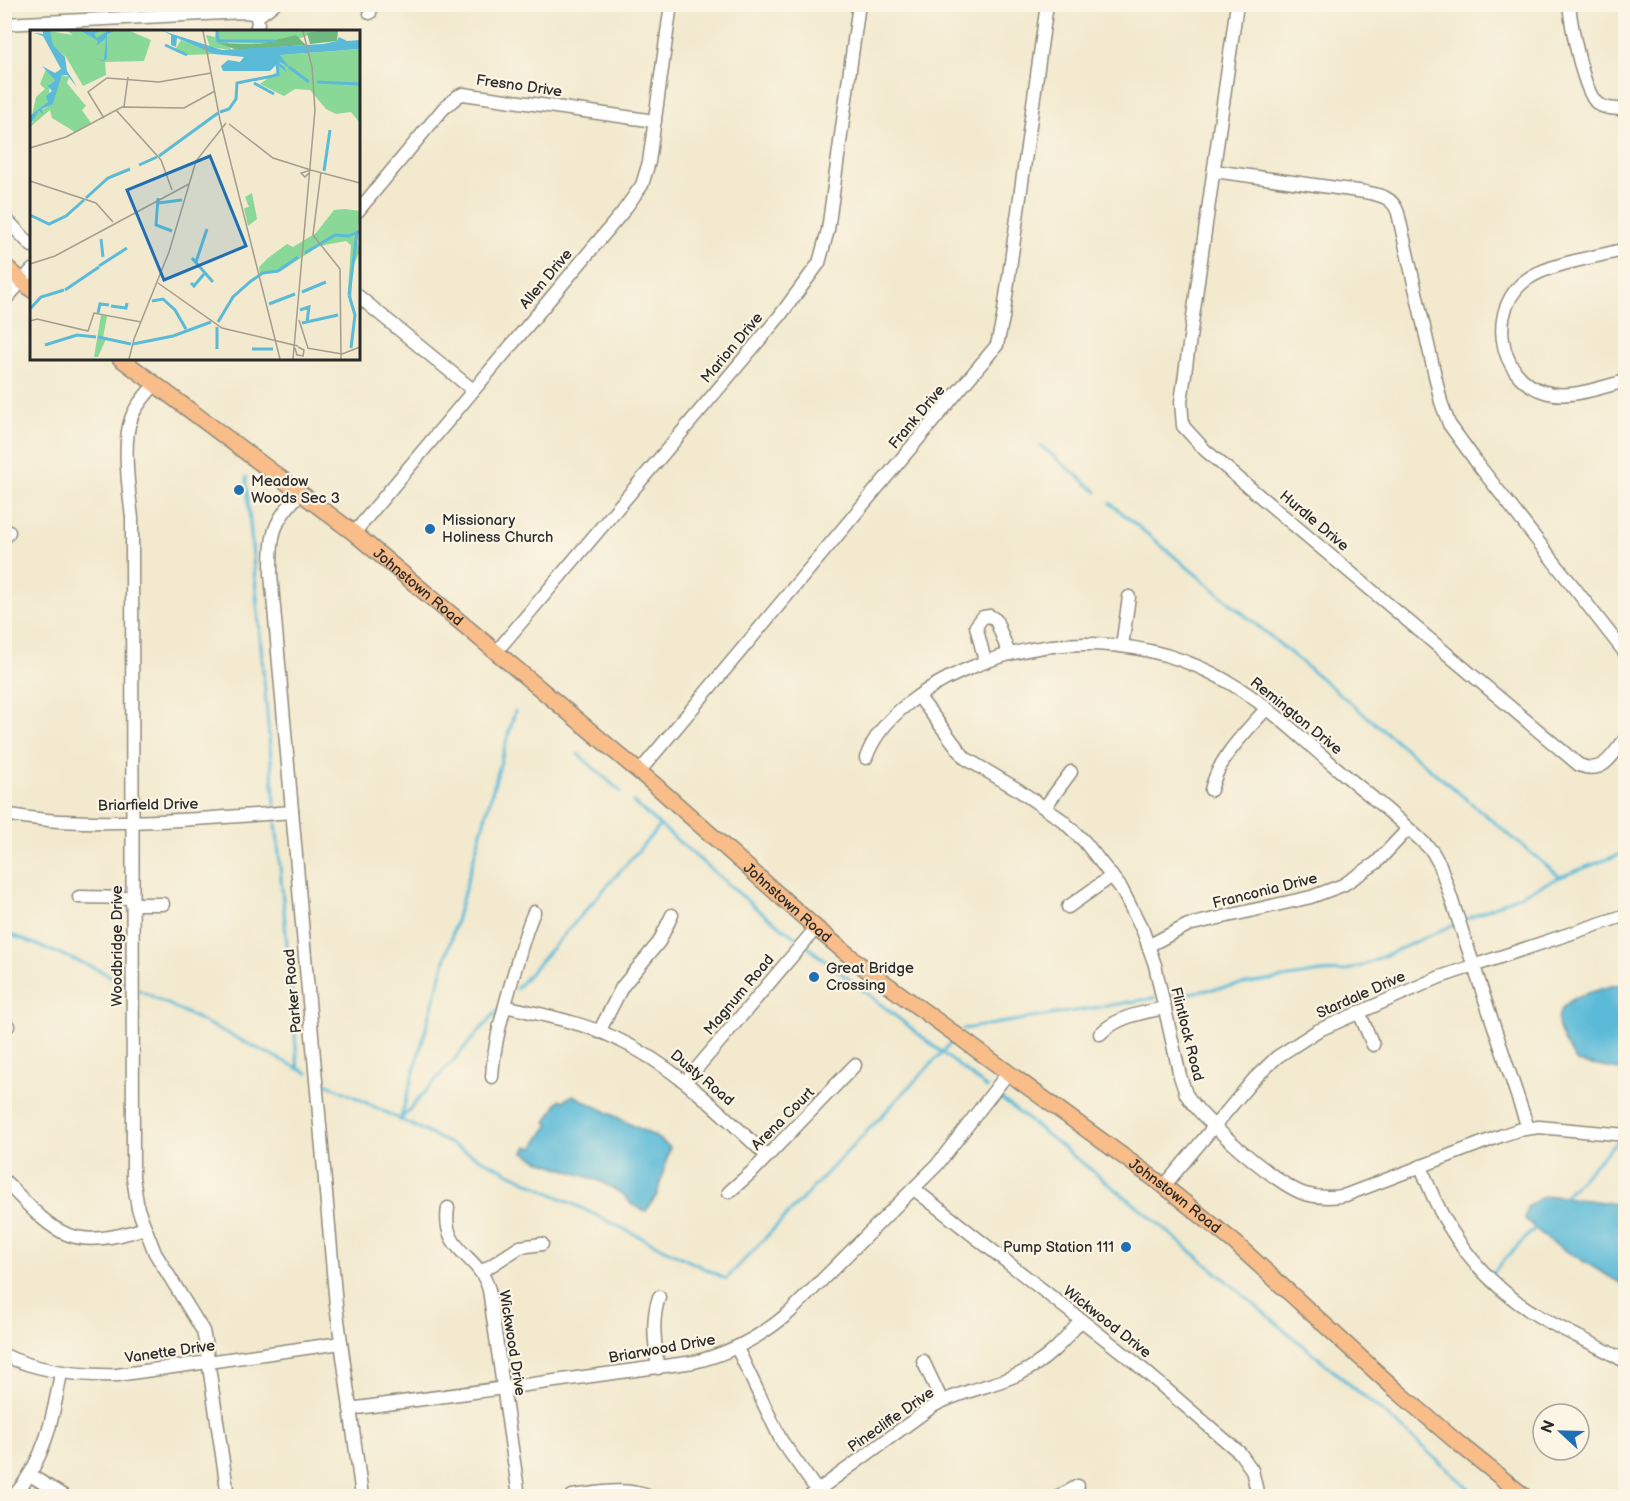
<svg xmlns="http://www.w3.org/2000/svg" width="1630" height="1501" font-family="'Balsamiq Sans',sans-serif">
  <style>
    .water { fill: #5abad8; stroke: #427282; stroke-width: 1.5 }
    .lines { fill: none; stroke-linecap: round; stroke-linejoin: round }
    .stream { stroke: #5abad8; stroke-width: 3 }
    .minor-casing { stroke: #8e8a7c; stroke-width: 15 }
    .major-casing { stroke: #8e8a7c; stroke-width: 18 }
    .minor { stroke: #fff; stroke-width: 12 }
    .major { stroke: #f8bd89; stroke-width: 15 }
    .poi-dot { fill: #1f6fb2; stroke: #fcf5e5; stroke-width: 2 }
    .labels { text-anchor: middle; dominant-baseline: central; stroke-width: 4.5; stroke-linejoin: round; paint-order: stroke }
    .street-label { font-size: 15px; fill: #2b2b2b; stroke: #fcf5e5 }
    .poi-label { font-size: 15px; fill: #2b2b2b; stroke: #fcf5e5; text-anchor: start }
    .inset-river { fill: none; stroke: #5abad8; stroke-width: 3 }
    .inset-road { fill: none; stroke: #a29d8d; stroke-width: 1.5 }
    .view { fill: #1f6fb2; fill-opacity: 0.15; stroke: #1f6fb2; stroke-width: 3 }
    .inset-edge { fill: none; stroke: #2b2b2b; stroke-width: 3 }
  </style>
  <rect width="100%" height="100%" fill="#fcf5e5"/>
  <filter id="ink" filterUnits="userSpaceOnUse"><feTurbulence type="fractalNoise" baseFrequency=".0167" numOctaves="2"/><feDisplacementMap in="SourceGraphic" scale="12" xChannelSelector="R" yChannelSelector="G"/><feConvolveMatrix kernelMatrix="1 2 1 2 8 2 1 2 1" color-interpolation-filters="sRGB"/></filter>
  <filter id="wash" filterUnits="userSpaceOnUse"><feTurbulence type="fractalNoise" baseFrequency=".008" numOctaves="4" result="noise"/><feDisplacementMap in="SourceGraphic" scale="24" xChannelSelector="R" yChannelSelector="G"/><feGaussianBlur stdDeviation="1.35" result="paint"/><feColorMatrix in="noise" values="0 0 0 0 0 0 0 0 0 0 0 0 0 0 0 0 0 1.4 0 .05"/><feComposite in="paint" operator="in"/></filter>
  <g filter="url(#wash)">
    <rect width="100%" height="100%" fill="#f2e9ce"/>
    <g class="water">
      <path d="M1625,983V1071L1577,1062C1556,1031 1544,1007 1588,993C1601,989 1613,985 1625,983Z"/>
      <polygon points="573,1095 654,1136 670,1147 657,1195 646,1211 632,1205 624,1195 602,1182 540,1161 524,1152 527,1146 533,1148 549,1124 546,1122 560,1099 563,1101"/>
      <polygon points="1556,1196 1625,1205 1625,1286 1549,1241 1525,1219 1527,1207 1542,1197"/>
    </g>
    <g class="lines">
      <g class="stream">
        <polyline points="1041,446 1097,492"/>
        <polyline points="246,477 275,805"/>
        <polyline points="1110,503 1560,877"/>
        <polyline points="578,754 621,792"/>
        <polyline points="633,802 757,909 795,937"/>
        <polyline points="276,821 298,1069"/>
        <polyline points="1467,919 1560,877 1626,852"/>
        <polyline points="4,932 95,968 124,983"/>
        <polyline points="808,947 987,1088"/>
        <polyline points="516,989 660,826"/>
        <polyline points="139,990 308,1073"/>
        <polyline points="1170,996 1321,972 1344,971 1364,965 1453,925"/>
        <polyline points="963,1029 1155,998"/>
        <polyline points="324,1082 726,1279 952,1042"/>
        <polyline points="999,1097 1142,1210 1398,1425 1477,1496"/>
        <polyline points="401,1119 498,1010"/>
        <polyline points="400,1121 515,711"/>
        <polyline points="1562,1199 1616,1142"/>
        <polyline points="1491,1274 1535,1228"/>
      </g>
    </g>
  </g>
  <g filter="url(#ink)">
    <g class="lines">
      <defs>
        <g id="minor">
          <path d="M1237,4L1181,402L1183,426L1205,450L1579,765C1604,775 1611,756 1626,738"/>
          <path d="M1569,4C1571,24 1583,93 1598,104C1606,109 1616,109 1626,109"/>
          <polyline points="370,13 371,4"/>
          <polyline points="257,17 274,4"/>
          <polyline points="4,24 244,12 254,13 257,17"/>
          <polyline points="255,32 258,24 257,17"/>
          <path d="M1214,171L1365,192C1380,195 1393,197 1398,213L1441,402L1449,424L1480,467L1626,654"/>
          <polyline points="358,211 443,109 458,96 463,94 655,121"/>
          <polyline points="4,217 32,246"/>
          <path d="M1626,249C1598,257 1552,263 1529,278C1487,305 1496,378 1545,392C1570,400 1601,387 1626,381"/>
          <polyline points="358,296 473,390"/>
          <polyline points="4,301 32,270"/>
          <path d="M155,384C146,395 135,406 131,419C122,443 129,492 132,518L133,1177L138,1209L155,1253L203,1331L206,1346L228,1496"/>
          <path d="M302,492C272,521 271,534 271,574L336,1305L362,1496"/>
          <polyline points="354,533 622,213 642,185 649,162 671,4"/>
          <polyline points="4,539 9,532"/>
          <polyline points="1122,646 1129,597"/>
          <polyline points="496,652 779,317 819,263 828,230 859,4"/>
          <polyline points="985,661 976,626 983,617 990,616 996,620 1009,654"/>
          <path d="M919,697L965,758L1017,789L1062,820L1084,841L1121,888L1143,931L1155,965L1180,1076L1186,1094C1202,1120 1277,1185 1305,1194C1319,1198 1332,1198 1346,1195L1503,1135L1518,1130L1539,1127L1626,1135"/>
          <path d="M866,758C880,717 926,687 965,670C1050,632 1149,635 1230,683C1268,705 1300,737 1333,765C1366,793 1402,820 1432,851L1440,865L1528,1128"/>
          <polyline points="639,772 997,345 1003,318 1047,4"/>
          <path d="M1211,790C1219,757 1244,734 1266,709"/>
          <polyline points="1045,807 1071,772"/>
          <path d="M4,814C23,817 41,820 60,821C137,825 214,818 292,812"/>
          <polyline points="79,897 132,898"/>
          <polyline points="132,904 163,904"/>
          <polyline points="1068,907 1112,876"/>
          <polyline points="1148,946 1188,925 1311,897 1343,885 1376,863 1408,829"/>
          <path d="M505,1006C542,1015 581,1022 615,1038C675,1066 720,1112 767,1156"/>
          <polyline points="1359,1012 1373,1045"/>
          <polyline points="4,1023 8,1026"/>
          <polyline points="599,1032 622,987 659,942 672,915"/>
          <path d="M1100,1034C1118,1016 1142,1013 1165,1008"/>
          <path d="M492,1077C494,1043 503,1012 512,980C519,957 524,934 534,912"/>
          <polyline points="686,1081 816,928"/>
          <path d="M1421,1166C1443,1230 1481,1282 1540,1317C1568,1333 1598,1345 1626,1362"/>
          <path d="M4,1180C55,1233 68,1253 145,1228"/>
          <polyline points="1164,1186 1254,1079 1277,1057 1317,1031 1440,977 1626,915"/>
          <polyline points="914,1189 1132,1360 1240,1453 1252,1470 1258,1496"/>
          <polyline points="729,1192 754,1170 855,1065"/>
          <path d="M448,1208C441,1253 479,1253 489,1290L519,1496"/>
          <polyline points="481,1272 520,1247 542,1244"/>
          <polyline points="737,1348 781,1440 821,1496"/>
          <path d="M4,1355C40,1372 78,1376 117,1375L341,1343"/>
          <polyline points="923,1361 942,1401"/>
          <path d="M658,1368C655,1342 651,1321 659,1297"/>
          <path d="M350,1409L694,1362C731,1353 761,1337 790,1312L937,1165L1008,1073"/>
          <polyline points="30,1475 64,1496"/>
          <path d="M14,1496C45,1460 53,1418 61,1373"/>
          <path d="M572,1496C598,1493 623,1487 648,1496"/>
          <path d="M810,1496L933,1406C960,1391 990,1387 1017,1375C1044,1363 1063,1343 1081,1320"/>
          <polyline points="1060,1496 1078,1486"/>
        </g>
        <g id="major">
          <polyline points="4,265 32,290"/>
          <path id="s1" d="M120,358L354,533L655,785L816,928L863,967L1164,1186L1234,1242L1396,1390L1458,1443L1524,1496"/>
        </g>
      </defs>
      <use href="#minor" class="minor-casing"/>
      <use href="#major" class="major-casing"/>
      <use href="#minor" class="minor"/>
      <use href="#major" class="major"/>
    </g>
  </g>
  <g class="poi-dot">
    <circle cx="239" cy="490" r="6"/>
    <circle cx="430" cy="529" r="6"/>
    <circle cx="814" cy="977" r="6"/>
    <circle cx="1126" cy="1247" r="6"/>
  </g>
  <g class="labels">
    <g class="street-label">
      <text transform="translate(519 86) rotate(8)">Fresno Drive</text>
      <text transform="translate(546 279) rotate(-50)">Allen Drive</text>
      <text transform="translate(732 348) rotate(-50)">Marion Drive</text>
      <text transform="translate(917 417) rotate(-50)">Frank Drive</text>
      <text transform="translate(1314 521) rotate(40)">Hurdle Drive</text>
      <text stroke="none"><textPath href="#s1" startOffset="376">Johnstown Road</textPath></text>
      <text transform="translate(1296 716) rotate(39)">Remington Drive</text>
      <text transform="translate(148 805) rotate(-1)">Briarfield Drive</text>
      <text transform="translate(1265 891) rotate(-14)">Franconia Drive</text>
      <text stroke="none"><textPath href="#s1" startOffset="862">Johnstown Road</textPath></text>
      <text transform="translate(117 946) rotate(-90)">Woodbridge Drive</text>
      <text transform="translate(293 991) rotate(-95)">Parker Road</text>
      <text transform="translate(739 995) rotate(-50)">Magnum Road</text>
      <text transform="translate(1361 995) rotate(-24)">Stardale Drive</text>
      <text transform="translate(1187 1034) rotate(76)">Flintlock Road</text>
      <text transform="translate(702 1078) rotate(40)">Dusty Road</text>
      <text transform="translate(783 1119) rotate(-45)">Arena Court</text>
      <text stroke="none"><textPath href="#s1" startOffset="1348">Johnstown Road</textPath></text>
      <text transform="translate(1107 1322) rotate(38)">Wickwood Drive</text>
      <text transform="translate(512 1343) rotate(81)">Wickwood Drive</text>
      <text transform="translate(662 1349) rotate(-10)">Briarwood Drive</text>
      <text transform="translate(170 1352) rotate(-8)">Vanette Drive</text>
      <text transform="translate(891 1420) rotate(-35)">Pinecliffe Drive</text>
    </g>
    <g class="poi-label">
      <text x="251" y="481">Meadow<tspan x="251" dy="17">Woods Sec 3</tspan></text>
      <text x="442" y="520">Missionary<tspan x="442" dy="17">Holiness Church</tspan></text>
      <text x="826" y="968">Great Bridge<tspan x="826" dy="17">Crossing</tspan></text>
      <text x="1114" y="1247" text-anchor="end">Pump Station 111</text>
    </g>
  </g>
  <g transform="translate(30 30)">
    <rect width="330" height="330" fill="#f2e9ce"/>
    <path d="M19,1L43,5L37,1H79L76,6L85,1H100L121,10L114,31L75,32L76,45L53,56L36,27L23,16ZM186,1L187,4L189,1H288L271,8L230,14L198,12L201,20L180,17L176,5L185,7ZM151,10L183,23L184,24L157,25L145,20ZM330,19V93L321,82L306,84L296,79L280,60L265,59L254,66L230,54L248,41L249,35L255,42L249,33L254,35L250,25ZM16,39L26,49L20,54L18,73L2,86L6,67L15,59L10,54ZM32,45L39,47L37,53L56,76L52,80L61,93L45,102L22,88L20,80L0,97L7,83L23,73ZM222,163L227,189L218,196L214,178L219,177L215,167ZM315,179L330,181L327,211L330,221L323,236L321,274L318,261L321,215L316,211L289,216L251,241L230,245L229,237L238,228L257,214L263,217L286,203L304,180ZM71,285L77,286L73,308L76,309L68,327H64Z" fill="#8ad897"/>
    <path d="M288,1H308L307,11L280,14L277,3ZM266,5L276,15L207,20L188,13L230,14Z" fill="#6fb880"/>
    <path d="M13,1H20L23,15L35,27L37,41L47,57L37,45H32L23,74L12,79L13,84L9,81L0,95V86L18,72L16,66L22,61L18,56L25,50L12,36L25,43L31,39L13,6L4,3L13,4ZM51,1H70L64,4L67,8L77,1H85L77,5V28L74,31L63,29L57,36L63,29L74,30L76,8L66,16L68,11ZM133,1L192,20L293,14L307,11L309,7L317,11L330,10V19L250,25L260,38L249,32L254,37L257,43L247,34L240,41H193L191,36L198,30L210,32L214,27L184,24L147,8L146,17L141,15V5Z" fill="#5abad8"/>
    <path class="inset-river" d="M187,1L188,11H246M135,15L157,25M259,37L279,52M287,52L330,54M224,53L244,64M190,82L199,79L206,69L207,53L248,45L247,32M129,126L188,83M109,135L127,127M294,141L300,100M56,168L78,148L100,139M128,168L126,195L142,201M128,173L152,170M0,185L19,194L36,186L54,170M71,209L73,227M275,223L305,205L319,206L330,201M162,228L183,252M166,232L177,199M69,236L97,218M161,253L164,256L174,244M35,260L69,237M272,262L296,252M319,265L327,203M319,265L325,285L321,318M122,271L133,269L145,280L156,299M239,274L265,264M81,276L96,278L97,273M0,279L11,267L34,260M270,280L279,277L277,292M68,283L70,274L79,275M188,292L203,267L221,251L233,243L248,241L268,227M272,293L308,285M68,307L101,314M103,314L143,306L181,292M15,315L47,305L66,307M187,319V297M222,319H243"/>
    <path class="inset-road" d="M173,1L190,90L250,329M94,77L98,47M86,80L131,130L142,160M74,88L58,62L77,48L129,52L181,43M199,94L243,128L281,140M0,118L36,107L92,77L154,78L185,61M291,142L283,205L310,239L311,329M279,143L275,147L271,143L281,140L330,153M0,151L66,173L83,192M0,234L25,226L159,154M128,253L192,298L268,316M269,290L278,318M0,291L7,289L58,301L64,283L111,292M265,318L267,325L273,326L274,320L268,317M277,318L312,324L330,317M99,329L104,309L139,222L166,131L196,93M263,329L285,80L282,37L273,1"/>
    <path class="view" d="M180,126L216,216L134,250L97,160Z"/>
    <rect width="330" height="330" class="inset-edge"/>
  </g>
  <rect width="1630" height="1501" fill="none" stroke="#fcf5e5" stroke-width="24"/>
  <g transform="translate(1561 1432) rotate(292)"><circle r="28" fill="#fcf5e5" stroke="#a8a49b" stroke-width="1.5"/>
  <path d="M0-4.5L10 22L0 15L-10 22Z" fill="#1f6fb2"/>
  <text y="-9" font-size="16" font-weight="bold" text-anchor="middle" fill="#2b2b2b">N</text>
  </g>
</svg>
